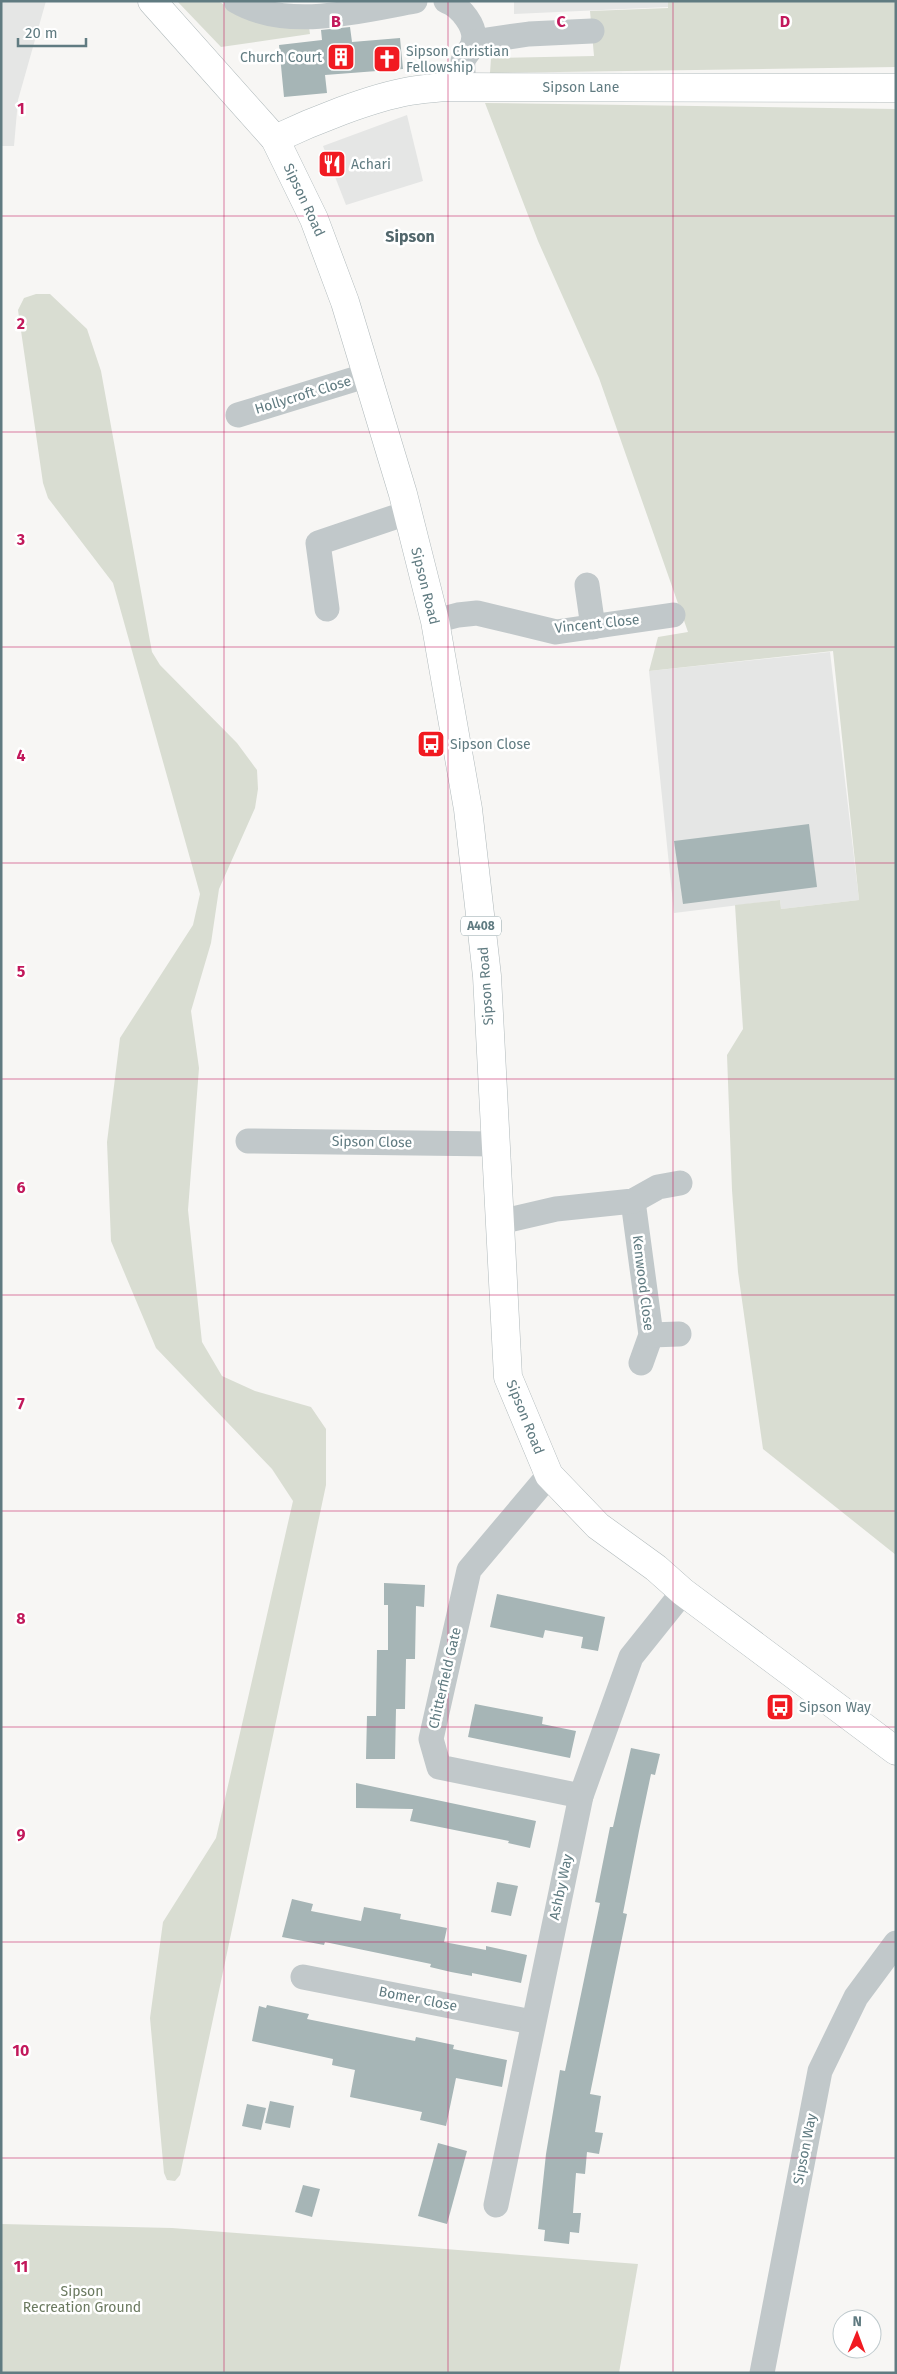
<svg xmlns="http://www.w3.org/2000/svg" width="897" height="2374" font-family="'Fira Sans',sans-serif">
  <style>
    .built { fill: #e5e6e5 }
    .green { fill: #d9ddd2 }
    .building { fill: #a6b5b6 }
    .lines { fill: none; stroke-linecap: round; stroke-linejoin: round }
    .secondary-casing { stroke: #b1bbbd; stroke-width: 29 }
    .primary-casing { stroke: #b0b9bb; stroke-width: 29 }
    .street { stroke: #c1c8ca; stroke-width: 25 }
    .secondary { stroke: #fff; stroke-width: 28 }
    .primary { stroke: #fff; stroke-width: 28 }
    .grid { fill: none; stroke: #c2185b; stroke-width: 1; stroke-opacity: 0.55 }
    .labels { text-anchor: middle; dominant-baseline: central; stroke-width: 5; stroke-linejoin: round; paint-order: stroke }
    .shield { fill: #fff; stroke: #90a3a7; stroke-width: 1 }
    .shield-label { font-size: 12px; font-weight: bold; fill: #607b81 }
    .poi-label { font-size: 14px; fill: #607b81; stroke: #fff; text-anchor: start }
    .street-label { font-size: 14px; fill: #607b81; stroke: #fff }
    .park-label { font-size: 14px; fill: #6a795f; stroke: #fff }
    .quarter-label { font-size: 16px; font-weight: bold; fill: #52676c; stroke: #fff }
    .grid-label { font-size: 16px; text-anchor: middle; font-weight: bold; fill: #c2185b; stroke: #fff; stroke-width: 5; stroke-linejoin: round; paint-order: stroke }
  </style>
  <rect width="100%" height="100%" fill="#f7f6f4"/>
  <g class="built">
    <polygon points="1,1 46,1 18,100 14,146 1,146"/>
    <polygon points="514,1 668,1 668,7 514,14"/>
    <polygon points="407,115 423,181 346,205 323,146"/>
    <polygon points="830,652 859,900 781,909 780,900 674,913 649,671"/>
  </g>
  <g class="green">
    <polygon points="177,1 218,1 228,7 309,27 310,34 221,47"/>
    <polygon points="668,1 896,1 896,67 490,73 491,58 594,56 590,11 668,8"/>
    <polygon points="485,103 896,109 896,1555 763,1449 738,1272 732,1190 727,1055 743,1029 735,905 780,900 781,909 859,900 833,651 649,671 658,637 688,632 599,378 538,241"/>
    <polygon points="36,294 50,294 87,329 101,371 152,652 160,665 237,743 257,770 258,789 255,808 219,889 211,943 191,1011 199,1068 188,1210 202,1342 222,1376 255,1391 311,1407 326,1429 326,1485 180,2175 175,2181 167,2180 164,2173 150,2018 163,1922 216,1838 293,1501 272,1469 156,1348 111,1241 107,1142 120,1038 193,925 200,894 113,583 48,498 43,483 18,310 24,298"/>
    <polygon points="1,2224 172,2228 638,2264 619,2373 1,2373"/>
  </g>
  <g class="building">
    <polygon points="350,27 352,42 400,38 403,69 325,75 327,93 284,97 279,45 322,40 321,30"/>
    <polygon points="809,824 817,887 683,904 674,841"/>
    <polygon points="384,1583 425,1585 424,1607 416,1606 415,1659 406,1659 405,1709 396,1709 395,1759 366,1759 367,1716 376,1716 377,1650 388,1650 388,1605 384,1605"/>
    <polygon points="497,1594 605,1617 598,1651 581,1648 583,1637 545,1630 543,1638 490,1627"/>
    <polygon points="475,1704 543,1717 542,1724 576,1731 570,1758 468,1737"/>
    <polygon points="631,1748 660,1754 655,1775 651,1774 639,1831 623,1913 627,1914 590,2094 601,2096 595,2132 603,2133 599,2154 587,2152 585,2174 576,2173 573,2213 581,2213 579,2233 570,2232 569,2244 544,2241 545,2230 538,2229 546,2154 560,2070 565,2071 600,1903 595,1902 610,1827 613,1827"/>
    <polygon points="356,1783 536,1821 530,1848 508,1843 509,1841 410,1821 413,1809 356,1808"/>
    <polygon points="497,1882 518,1886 511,1916 491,1912"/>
    <polygon points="292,1899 313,1904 311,1911 361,1921 364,1907 401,1914 400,1919 447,1928 444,1942 486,1950 486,1946 527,1955 521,1983 472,1973 472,1976 451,1972 430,1967 431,1964 325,1942 324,1945 282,1937"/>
    <polygon points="267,2005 309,2014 307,2019 415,2041 416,2037 454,2045 453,2049 507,2060 502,2087 456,2078 446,2126 420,2120 422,2112 350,2097 355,2070 332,2065 333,2059 252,2041 259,2006 266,2008"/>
    <polygon points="270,2101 294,2106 290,2128 265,2123"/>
    <polygon points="247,2104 266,2108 261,2130 242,2126"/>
    <polygon points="438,2143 467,2151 447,2224 418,2216"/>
    <polygon points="303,2185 320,2189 312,2217 295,2212"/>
  </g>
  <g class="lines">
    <defs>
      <path id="secondary" d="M275,139C313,121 370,98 410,91C422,89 434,88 445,87L896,88"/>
      <polyline id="primary" points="152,1 275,139 314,219 345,302 403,494 435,621 468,809 487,976 508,1377 549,1475 598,1526 656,1568 683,1592 896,1751"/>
    </defs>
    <use href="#secondary" class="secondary-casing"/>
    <use href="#primary" class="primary-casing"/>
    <g class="street">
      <path d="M236,1C287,31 360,11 415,1"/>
      <path d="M446,1C460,6 478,27 473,44C471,50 465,55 463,61C462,69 464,80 464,88"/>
      <polyline points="473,42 529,34 592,31"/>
      <polyline points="238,415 368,375"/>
      <polyline points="587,585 593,627"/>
      <polyline points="327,609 318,543 407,513"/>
      <polyline points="435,621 458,615 477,613 556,632 673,615"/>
      <polyline points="248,1141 496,1144"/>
      <polyline points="633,1201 651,1335 641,1363"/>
      <polyline points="500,1222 556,1209 633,1201 658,1187 680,1183"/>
      <polyline points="651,1335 679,1334"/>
      <polyline points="549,1475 469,1570 431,1739 439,1767 581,1796"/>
      <polyline points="303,1977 532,2022"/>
      <polyline points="496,2205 581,1796 631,1657 683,1592"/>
      <polyline points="762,2373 820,2071 856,1997 896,1943"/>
    </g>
    <use href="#secondary" class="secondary"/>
    <use href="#primary" class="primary"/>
  </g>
  <path class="grid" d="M224,1V2373M448,1V2373M673,1V2373M1,216H896M1,432H896M1,647H896M1,863H896M1,1079H896M1,1295H896M1,1511H896M1,1727H896M1,1942H896M1,2158H896"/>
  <defs>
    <symbol id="building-square" viewBox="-11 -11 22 22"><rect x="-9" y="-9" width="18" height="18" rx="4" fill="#f11a21" stroke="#fff"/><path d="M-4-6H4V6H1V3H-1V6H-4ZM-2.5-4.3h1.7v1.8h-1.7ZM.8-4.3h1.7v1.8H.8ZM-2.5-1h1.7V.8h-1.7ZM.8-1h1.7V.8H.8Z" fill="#fff"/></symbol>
    <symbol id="church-square" viewBox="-11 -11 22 22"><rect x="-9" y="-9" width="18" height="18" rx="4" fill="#f11a21" stroke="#fff"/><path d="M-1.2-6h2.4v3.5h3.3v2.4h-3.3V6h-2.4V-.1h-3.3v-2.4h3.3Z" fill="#fff"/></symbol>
    <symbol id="restaurant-square" viewBox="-11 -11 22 22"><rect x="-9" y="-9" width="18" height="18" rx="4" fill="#f11a21" stroke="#fff"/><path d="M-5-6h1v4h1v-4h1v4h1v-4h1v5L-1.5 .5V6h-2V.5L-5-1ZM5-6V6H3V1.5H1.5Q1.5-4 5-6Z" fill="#fff"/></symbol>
    <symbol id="bus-square" viewBox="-11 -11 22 22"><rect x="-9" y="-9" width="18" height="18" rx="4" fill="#f11a21" stroke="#fff"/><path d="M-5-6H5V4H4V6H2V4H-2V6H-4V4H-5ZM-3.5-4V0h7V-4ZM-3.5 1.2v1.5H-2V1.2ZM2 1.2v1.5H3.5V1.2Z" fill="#fff"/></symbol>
  </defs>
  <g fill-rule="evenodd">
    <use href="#building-square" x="325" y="41" width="32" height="32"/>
    <use href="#church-square" x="371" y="43" width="32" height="32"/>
    <use href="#restaurant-square" x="316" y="148" width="32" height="32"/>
    <use href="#bus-square" x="415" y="728" width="32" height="32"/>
    <use href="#bus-square" x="764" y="1691" width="32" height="32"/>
  </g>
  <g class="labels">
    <rect class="shield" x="461" y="916.5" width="40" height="19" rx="4"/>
    <g class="shield-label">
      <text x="481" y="926">A408</text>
    </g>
    <g class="poi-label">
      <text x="406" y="51">Sipson Christian<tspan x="406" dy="16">Fellowship</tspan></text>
      <text x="322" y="57" text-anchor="end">Church Court</text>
      <text x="351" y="164">Achari</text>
      <text x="450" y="744">Sipson Close</text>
      <text x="799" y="1707">Sipson Way</text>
    </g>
    <g class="street-label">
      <text x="581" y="87">Sipson Lane</text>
      <text transform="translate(304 200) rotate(65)">Sipson Road</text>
      <text transform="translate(303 395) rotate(-17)">Hollycroft Close</text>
      <text transform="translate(425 586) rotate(76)">Sipson Road</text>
      <text transform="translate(597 624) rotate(-6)">Vincent Close</text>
      <text transform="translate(486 986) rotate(-94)">Sipson Road</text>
      <text transform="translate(372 1142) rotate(1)">Sipson Close</text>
      <text transform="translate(643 1283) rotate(83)">Kenwood Close</text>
      <text transform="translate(525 1417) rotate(68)">Sipson Road</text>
      <text transform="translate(445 1678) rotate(-77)">Chitterfield Gate</text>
      <text transform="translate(561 1887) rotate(-78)">Ashby Way</text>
      <text transform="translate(418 1999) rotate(11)">Bomer Close</text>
      <text transform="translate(805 2149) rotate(-79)">Sipson Way</text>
    </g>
    <g class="park-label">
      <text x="82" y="2291">Sipson<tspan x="82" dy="16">Recreation Ground</tspan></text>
    </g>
    <g class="quarter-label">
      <text x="410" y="236">Sipson</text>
    </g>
  </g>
  <g class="grid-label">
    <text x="336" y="27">B</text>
    <text x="561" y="27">C</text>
    <text x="785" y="27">D</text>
    <text x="21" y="114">1</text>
    <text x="21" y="329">2</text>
    <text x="21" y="545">3</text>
    <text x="21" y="761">4</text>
    <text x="21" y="977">5</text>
    <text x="21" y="1193">6</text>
    <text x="21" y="1409">7</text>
    <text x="21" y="1624">8</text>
    <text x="21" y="1840">9</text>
    <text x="21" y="2056">10</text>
    <text x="21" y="2272">11</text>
  </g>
  <rect width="897" height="2374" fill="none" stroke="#607b81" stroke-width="5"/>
  <g transform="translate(857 2334) rotate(1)"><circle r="24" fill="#ffffff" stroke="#bfcacd"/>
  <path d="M0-4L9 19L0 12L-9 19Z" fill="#f11a21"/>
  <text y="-8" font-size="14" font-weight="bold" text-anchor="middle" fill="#607b81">N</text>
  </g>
  <path d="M18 38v8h68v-8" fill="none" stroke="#607b81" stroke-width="2.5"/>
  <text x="25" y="38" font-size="15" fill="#607b81" stroke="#ffffff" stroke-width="4" paint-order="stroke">20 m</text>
</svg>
